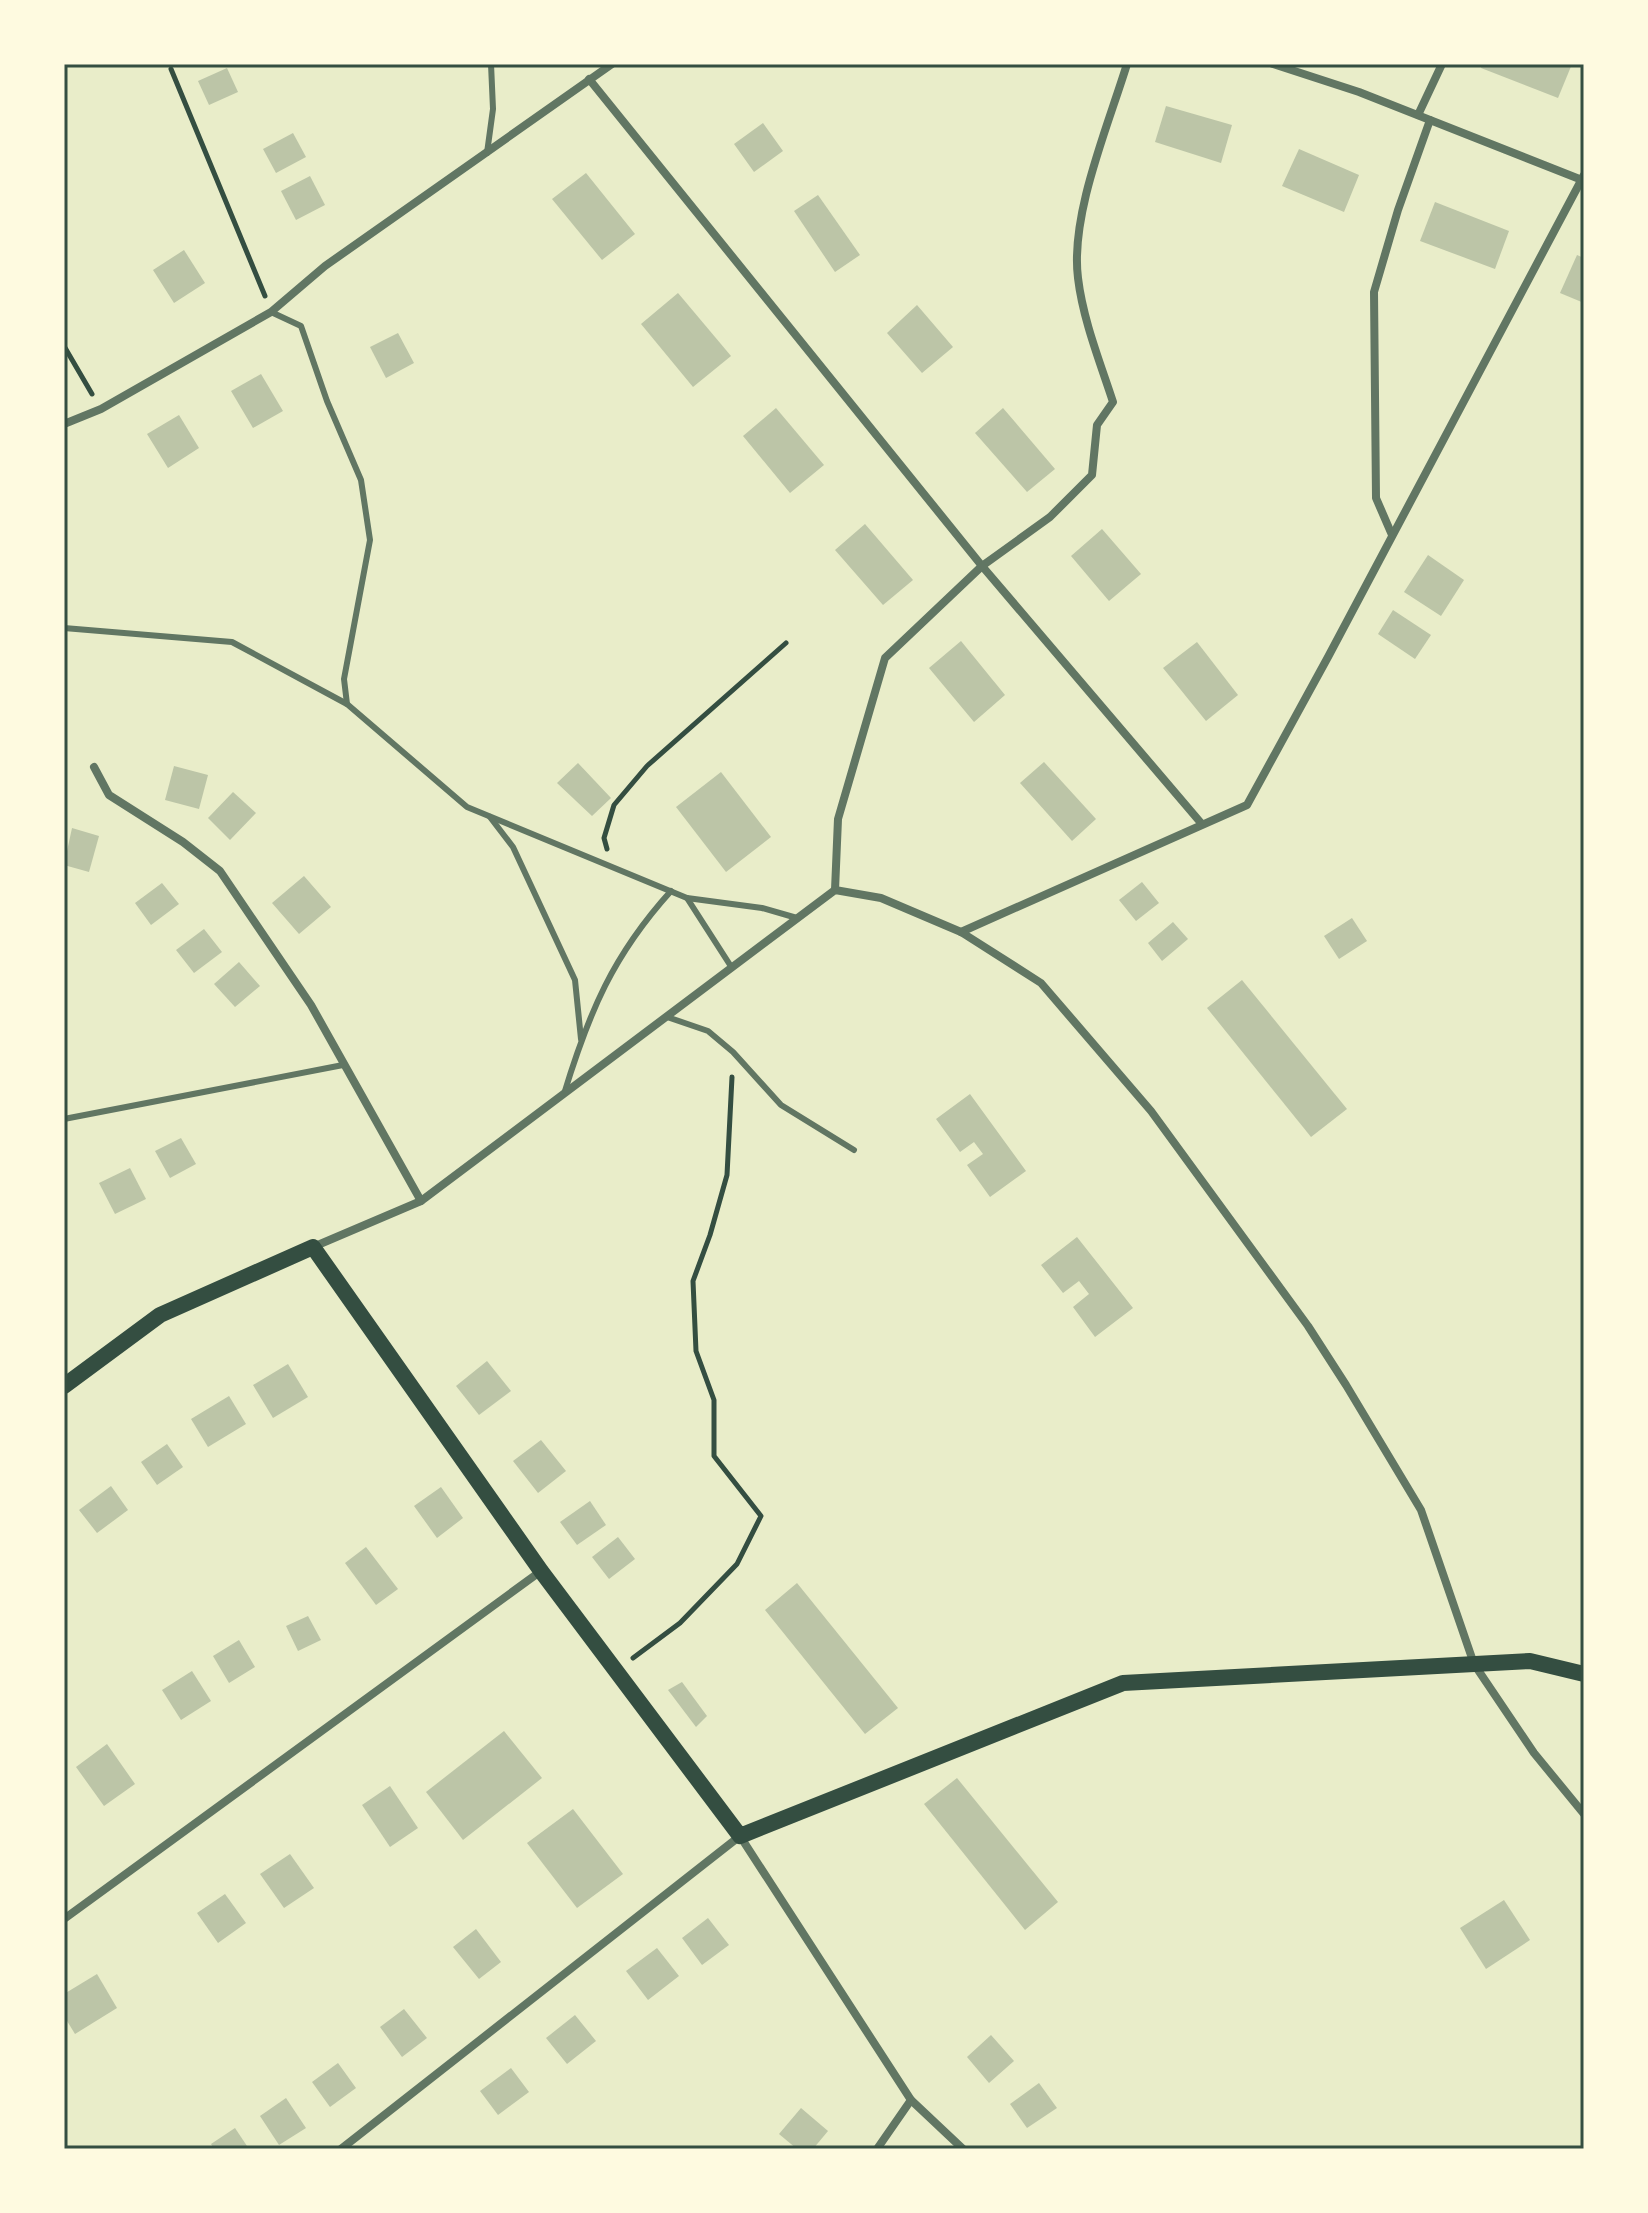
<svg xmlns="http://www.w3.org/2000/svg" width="1648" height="2213" font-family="Ubuntu,sans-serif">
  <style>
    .building { fill: #bcc5a7 }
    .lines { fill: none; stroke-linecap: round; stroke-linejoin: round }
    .path { stroke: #344e41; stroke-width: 5 }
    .service { stroke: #617663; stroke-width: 6 }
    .minor { stroke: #617663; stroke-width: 8 }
    .secondary { stroke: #344e41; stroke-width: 16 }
    .neatline { fill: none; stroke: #344e41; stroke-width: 3 }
  </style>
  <rect width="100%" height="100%" fill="#e9edc9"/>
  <g class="building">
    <polygon points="1482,64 1572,64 1558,98 1481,68"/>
    <polygon points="227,68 238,92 209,105 198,81"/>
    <polygon points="1166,106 1232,125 1221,163 1155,142"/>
    <polygon points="763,123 783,151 754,172 734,144"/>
    <polygon points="293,133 306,157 276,173 263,149"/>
    <polygon points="1299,149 1359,175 1344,212 1282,186"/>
    <polygon points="586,173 635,234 602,260 552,199"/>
    <polygon points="310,176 325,205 296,220 281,191"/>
    <polygon points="818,195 860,255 835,272 794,211"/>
    <polygon points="1435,202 1509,231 1495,269 1420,241"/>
    <polygon points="184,250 205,283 174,303 153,270"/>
    <polygon points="1577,255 1584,258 1584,303 1560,293"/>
    <polygon points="678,293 731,356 693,387 641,324"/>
    <polygon points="917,305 953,347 922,373 887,333"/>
    <polygon points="398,333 414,363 386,378 370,347"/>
    <polygon points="261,374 283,411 253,428 231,391"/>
    <polygon points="776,408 824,465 790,493 743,436"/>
    <polygon points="1003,408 1055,469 1027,492 975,433"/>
    <polygon points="179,415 199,448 168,468 147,434"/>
    <polygon points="865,524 913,580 883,605 835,550"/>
    <polygon points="1102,529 1141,574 1109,601 1071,556"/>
    <polygon points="1428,555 1464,580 1441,616 1404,592"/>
    <polygon points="1393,610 1431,635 1415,659 1378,634"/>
    <polygon points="961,641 1005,695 974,722 929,668"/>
    <polygon points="1197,642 1238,695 1206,721 1163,668"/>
    <polygon points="1044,762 1096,819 1072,841 1020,783"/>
    <polygon points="578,763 611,798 592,816 557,783"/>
    <polygon points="174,766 208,775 199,809 165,800"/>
    <polygon points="721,772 771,837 726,872 676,807"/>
    <polygon points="233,792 256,813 230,840 208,818"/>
    <polygon points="72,828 99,836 89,872 64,865"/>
    <polygon points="304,876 331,907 299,934 272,903"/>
    <polygon points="1142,882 1159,903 1136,921 1119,900"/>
    <polygon points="162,883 179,904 151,925 135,903"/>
    <polygon points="1352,918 1367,941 1339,959 1324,936"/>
    <polygon points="1173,922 1188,939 1162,961 1148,943"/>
    <polygon points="204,929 222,952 194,973 176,950"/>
    <polygon points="239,962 260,986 235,1007 214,984"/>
    <polygon points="1242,980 1347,1109 1311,1137 1207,1008"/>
    <polygon points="970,1094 1026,1171 990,1197 967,1165 983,1154 974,1142 960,1152 936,1119"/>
    <polygon points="181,1138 196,1164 170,1178 155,1151"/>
    <polygon points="130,1168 146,1199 115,1214 99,1183"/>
    <polygon points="1077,1237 1133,1308 1095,1337 1073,1307 1089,1294 1079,1281 1063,1293 1041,1265"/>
    <polygon points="487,1361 511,1391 479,1415 456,1386"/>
    <polygon points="288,1364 308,1397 273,1418 253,1385"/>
    <polygon points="229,1396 246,1424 208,1447 191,1419"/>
    <polygon points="541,1440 566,1471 538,1493 513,1461"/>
    <polygon points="167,1444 183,1467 157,1485 141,1462"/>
    <polygon points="111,1486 128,1510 97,1533 79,1510"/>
    <polygon points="441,1487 463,1518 437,1538 414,1506"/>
    <polygon points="590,1501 606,1525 577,1545 560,1522"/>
    <polygon points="618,1537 635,1559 609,1579 592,1557"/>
    <polygon points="366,1547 398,1589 376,1605 345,1563"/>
    <polygon points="797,1583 898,1708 865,1734 765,1610"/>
    <polygon points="308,1616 321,1640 298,1651 286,1626"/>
    <polygon points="239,1640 255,1667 229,1683 213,1656"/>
    <polygon points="192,1671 211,1701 181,1720 162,1690"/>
    <polygon points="682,1682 707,1716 696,1727 668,1690"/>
    <polygon points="504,1731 542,1778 463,1840 426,1792"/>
    <polygon points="107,1744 135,1784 104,1806 76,1767"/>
    <polygon points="957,1778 1058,1902 1025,1930 924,1804"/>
    <polygon points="390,1786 418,1828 390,1847 362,1805"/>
    <polygon points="573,1809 623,1874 577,1908 527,1843"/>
    <polygon points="290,1854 314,1888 284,1908 260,1874"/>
    <polygon points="225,1894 246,1923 218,1943 197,1913"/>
    <polygon points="1504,1900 1530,1940 1486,1969 1460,1928"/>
    <polygon points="708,1918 729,1945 702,1965 682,1938"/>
    <polygon points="476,1929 501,1962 479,1979 453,1947"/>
    <polygon points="657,1948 679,1976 648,2000 626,1971"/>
    <polygon points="97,1974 117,2008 75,2034 64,2016 64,1994"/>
    <polygon points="404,2009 427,2038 402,2057 380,2027"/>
    <polygon points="575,2015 596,2041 567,2064 546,2038"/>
    <polygon points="991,2035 1014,2061 989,2083 967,2057"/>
    <polygon points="338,2063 356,2088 330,2107 312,2082"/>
    <polygon points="511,2068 529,2092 498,2115 480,2091"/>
    <polygon points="1039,2083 1057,2108 1027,2128 1010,2104"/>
    <polygon points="286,2098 306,2128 279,2145 260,2116"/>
    <polygon points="801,2108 828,2131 813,2149 797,2149 779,2134"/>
    <polygon points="235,2128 249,2149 214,2149 211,2144"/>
  </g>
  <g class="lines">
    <g class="path">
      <polyline points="171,69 265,296"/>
      <polyline points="64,346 92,394"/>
      <polyline points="607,849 604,838 614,805 647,766 786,643"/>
      <polyline points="633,1658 680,1623 737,1564 761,1516 714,1456 714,1400 696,1351 693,1281 710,1235 727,1175 732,1077"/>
    </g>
    <g class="service">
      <polyline points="487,153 493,109 491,64"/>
      <polyline points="271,312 301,326 327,401 361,480 370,540 344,679 347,704"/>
      <polyline points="64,628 232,642 347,704 467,807 687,898 732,968"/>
      <polyline points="490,817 513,847 575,980 581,1039"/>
      <polyline points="687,898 762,908 797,918"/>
      <polyline points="667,1017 708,1031 733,1052 781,1105 854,1150"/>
      <path d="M564,1094C589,1012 613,955 671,891"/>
      <polyline points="64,1119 343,1065"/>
    </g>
    <g class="minor">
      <polyline points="1273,64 1359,92 1582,180"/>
      <polyline points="589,79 982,566 1201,823"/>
      <polyline points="1418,115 1442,64"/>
      <polyline points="64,424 101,409 271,312 325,266 612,64"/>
      <polyline points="1392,535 1376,498 1374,292 1398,210 1430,120"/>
      <polyline points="94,767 109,795 183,842 220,871 311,1005 421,1201"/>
      <path d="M835,890L838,819L885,658L982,566L1050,517L1092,475L1097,425L1113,402C1100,362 1083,320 1078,278C1070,215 1108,126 1127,64"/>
      <polyline points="961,932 1247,805 1328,657 1584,175"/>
      <polyline points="313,1247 421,1201 835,890 881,898 961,932 1041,983 1151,1111 1308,1326 1346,1385 1421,1510 1474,1664 1534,1753 1584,1814"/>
      <polyline points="64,1919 541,1571"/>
      <polyline points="341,2149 740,1836 911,2100 963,2149"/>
      <polyline points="877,2149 911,2100"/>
    </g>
    <polyline class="secondary" points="64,1386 160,1315 313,1247 541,1571 740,1836 1123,1683 1530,1661 1584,1674"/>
  </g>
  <rect width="1648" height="2213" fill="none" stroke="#fefae0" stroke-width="132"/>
  <rect x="66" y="66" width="1516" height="2081" class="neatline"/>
</svg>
